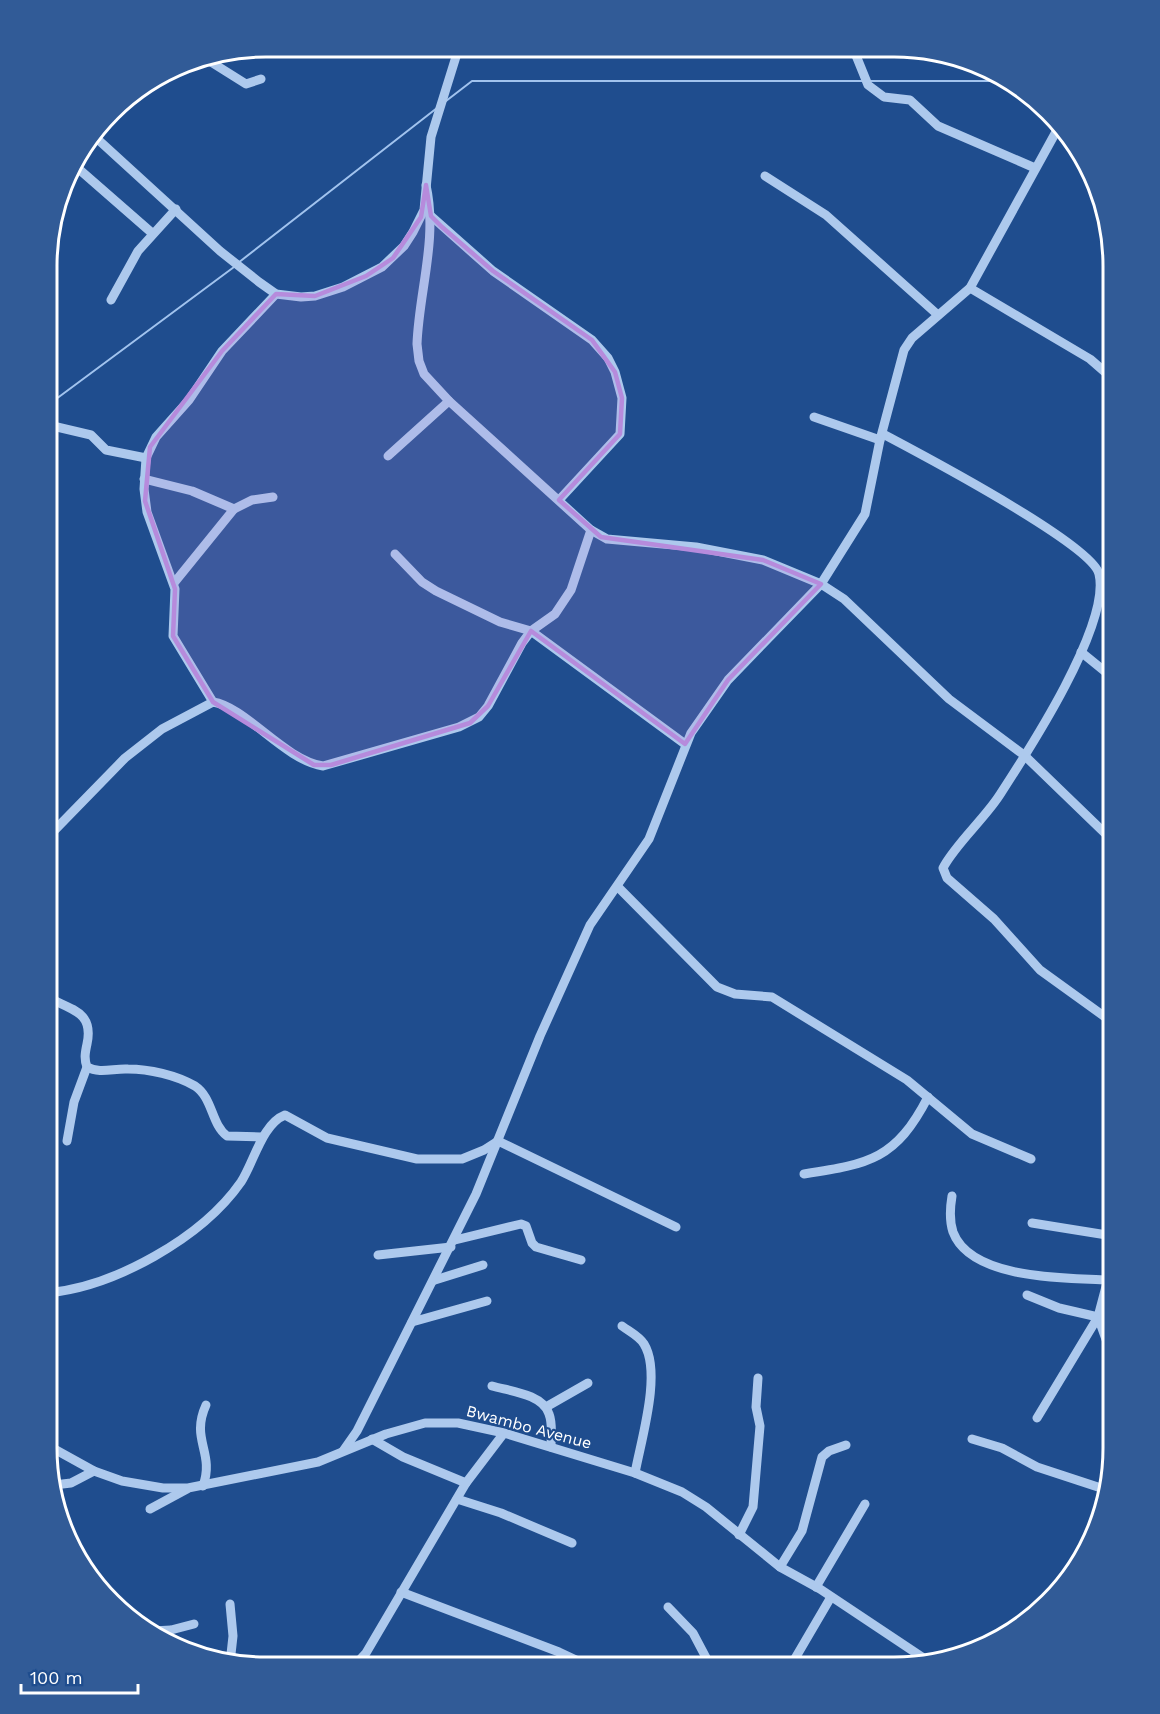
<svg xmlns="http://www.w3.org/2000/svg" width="1160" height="1714" font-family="'Work Sans',sans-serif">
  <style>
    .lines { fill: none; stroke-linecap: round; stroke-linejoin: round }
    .stream { stroke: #a1c3ee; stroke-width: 2 }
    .minor { stroke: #adc9ed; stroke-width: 9 }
    .marked { fill: #b68bdc; fill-opacity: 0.2; stroke: #b68bdc; stroke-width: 4.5; stroke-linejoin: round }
    .labels { text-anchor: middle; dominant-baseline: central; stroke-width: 4.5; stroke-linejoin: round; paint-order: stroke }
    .street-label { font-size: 16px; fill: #fff; stroke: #1f4d8e }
    .rim { fill: none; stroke: #fff; stroke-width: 3 }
  </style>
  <rect width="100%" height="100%" fill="#1f4d8e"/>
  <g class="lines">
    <g class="stream">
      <polyline points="869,81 1001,81"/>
      <polyline points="446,101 472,81 863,81"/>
      <polyline points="238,263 437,108"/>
      <polyline points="48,405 234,267"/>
    </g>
    <g class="minor">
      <polyline points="642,48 642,53"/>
      <polyline points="853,48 868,85 884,97 910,100 938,126 1035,168"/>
      <polyline points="203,57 246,84 261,79"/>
      <polyline points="93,135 220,251 259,282 276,294 301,297 315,296 343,287 382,267 404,246 413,232 424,210 431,137 459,47"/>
      <polyline points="73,164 152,233"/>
      <polyline points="765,176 826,215 938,315"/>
      <path d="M426,185C438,239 419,291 417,344L419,361L424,374L449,401L591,530L607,539L696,547L763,560L821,584L844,599L949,699L1024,755L1113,841"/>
      <polyline points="431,216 493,271 592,340 608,358 615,372 622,398 620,434 559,500"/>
      <polyline points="970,288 1090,359 1113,379"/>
      <polyline points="111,300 138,251 176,209"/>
      <polyline points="814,417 880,440"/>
      <polyline points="48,422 57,427 91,435 106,450 146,458"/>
      <path d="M883,434C917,452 1092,544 1099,574C1111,625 1027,753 999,796C984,819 954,846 943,868L947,878L994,919L1040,970L1112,1022"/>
      <polyline points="388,456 449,401"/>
      <polyline points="144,479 192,491 234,509"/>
      <polyline points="395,554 422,582 436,591 500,622 531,631 685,744"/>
      <polyline points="174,583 234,509 252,500 273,497"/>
      <polyline points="1081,652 1113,678"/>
      <polyline points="213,702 173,636 175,589 147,512 144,489 146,458 156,437 189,400 222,351 276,294"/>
      <path d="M47,838L125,758L162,729L213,702C246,707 284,760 323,766L459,727L479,717L488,706L522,643L531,631L555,614L571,590L591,530"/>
      <polyline points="618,887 717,987 735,994 772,997 907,1080 972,1134 1031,1159"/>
      <path d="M47,997C72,1010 94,1012 87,1044C85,1053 84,1059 87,1067C100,1074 114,1068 128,1069C149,1069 176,1075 195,1086C213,1098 211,1124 227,1136L261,1137"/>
      <polyline points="67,1141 74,1102 87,1067"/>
      <path d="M804,1174C870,1164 896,1159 928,1097"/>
      <path d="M952,1196C950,1208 949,1220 953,1232C971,1280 1067,1278 1110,1280"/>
      <polyline points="1032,1223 1113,1236"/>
      <polyline points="455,1240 521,1224 526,1226 532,1243 536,1247 581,1260"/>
      <polyline points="378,1255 451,1247"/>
      <polyline points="435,1280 483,1265"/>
      <path d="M47,1293C114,1287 202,1238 241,1182C254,1162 262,1124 285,1115L327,1138L417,1159H462L484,1150L498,1141L676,1227"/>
      <polyline points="1027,1295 1059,1308 1098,1317 1113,1359"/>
      <polyline points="412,1322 487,1301"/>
      <path d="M622,1326C630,1332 639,1336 644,1344C662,1373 641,1440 635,1473"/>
      <path d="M492,1386C509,1391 543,1394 549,1414C553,1424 551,1437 551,1447"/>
      <polyline points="546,1407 588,1383"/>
      <polyline points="1037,1418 1098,1317 1113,1260"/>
      <polyline points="372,1439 403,1457 466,1483"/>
      <polyline points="972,1439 1002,1448 1037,1467 1104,1489"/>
      <polyline points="47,1445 94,1471 122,1481 163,1488 188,1488 318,1462 386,1434 425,1423 458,1423 504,1433 635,1473 682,1492 706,1507 780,1567 820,1589 928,1661"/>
      <polyline points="343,1451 357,1431 476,1194 540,1036 590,925 649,839 691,733 728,680 821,584 865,514 880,440 904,350 912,338 970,288 1057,130"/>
      <polyline points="54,1485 71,1483 94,1471"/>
      <path d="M203,1486C215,1452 190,1440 206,1405"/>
      <polyline points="457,1499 501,1513 572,1543"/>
      <polyline points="150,1509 187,1489"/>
      <polyline points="739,1535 753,1507 760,1426 756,1407 758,1378"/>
      <polyline points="780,1567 802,1531 822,1457 829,1451 846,1445"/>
      <polyline points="816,1587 865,1504"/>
      <polyline points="401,1592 559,1652 591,1667"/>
      <polyline points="230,1604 233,1636 230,1663"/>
      <polyline points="668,1607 693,1633 711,1667"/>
      <polyline points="153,1631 171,1630 194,1624"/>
      <polyline points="354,1666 366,1653 466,1483 504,1433"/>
      <polyline points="790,1667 831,1597"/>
    </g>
  </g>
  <path class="marked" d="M426,185L431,216L442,227L493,271L592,340L615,372L622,398L620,434L559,500L601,537L763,560L821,584L728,680L685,744L531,631L488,706L470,723L331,765H314L213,702L173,636L175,589L145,501L150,447L222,351L276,294L315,296L366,276L393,258L421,217Z"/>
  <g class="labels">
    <g class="street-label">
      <text transform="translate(529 1427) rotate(15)">Bwambo Avenue</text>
    </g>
  </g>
  <path d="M0 0H1160V1714H0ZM266 57H894A209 209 0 0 1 1103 266V1448A209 209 0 0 1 894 1657H266A209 209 0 0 1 57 1448V266A209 209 0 0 1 266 57Z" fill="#315b97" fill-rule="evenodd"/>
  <path class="rim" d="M266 57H894A209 209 0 0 1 1103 266V1448A209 209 0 0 1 894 1657H266A209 209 0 0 1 57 1448V266A209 209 0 0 1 266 57Z"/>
  <path d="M21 1684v9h117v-9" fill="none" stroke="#ffffff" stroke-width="3"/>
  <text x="30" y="1684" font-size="18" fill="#ffffff" stroke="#1f4d8e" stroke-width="4.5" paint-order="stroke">100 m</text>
</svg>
